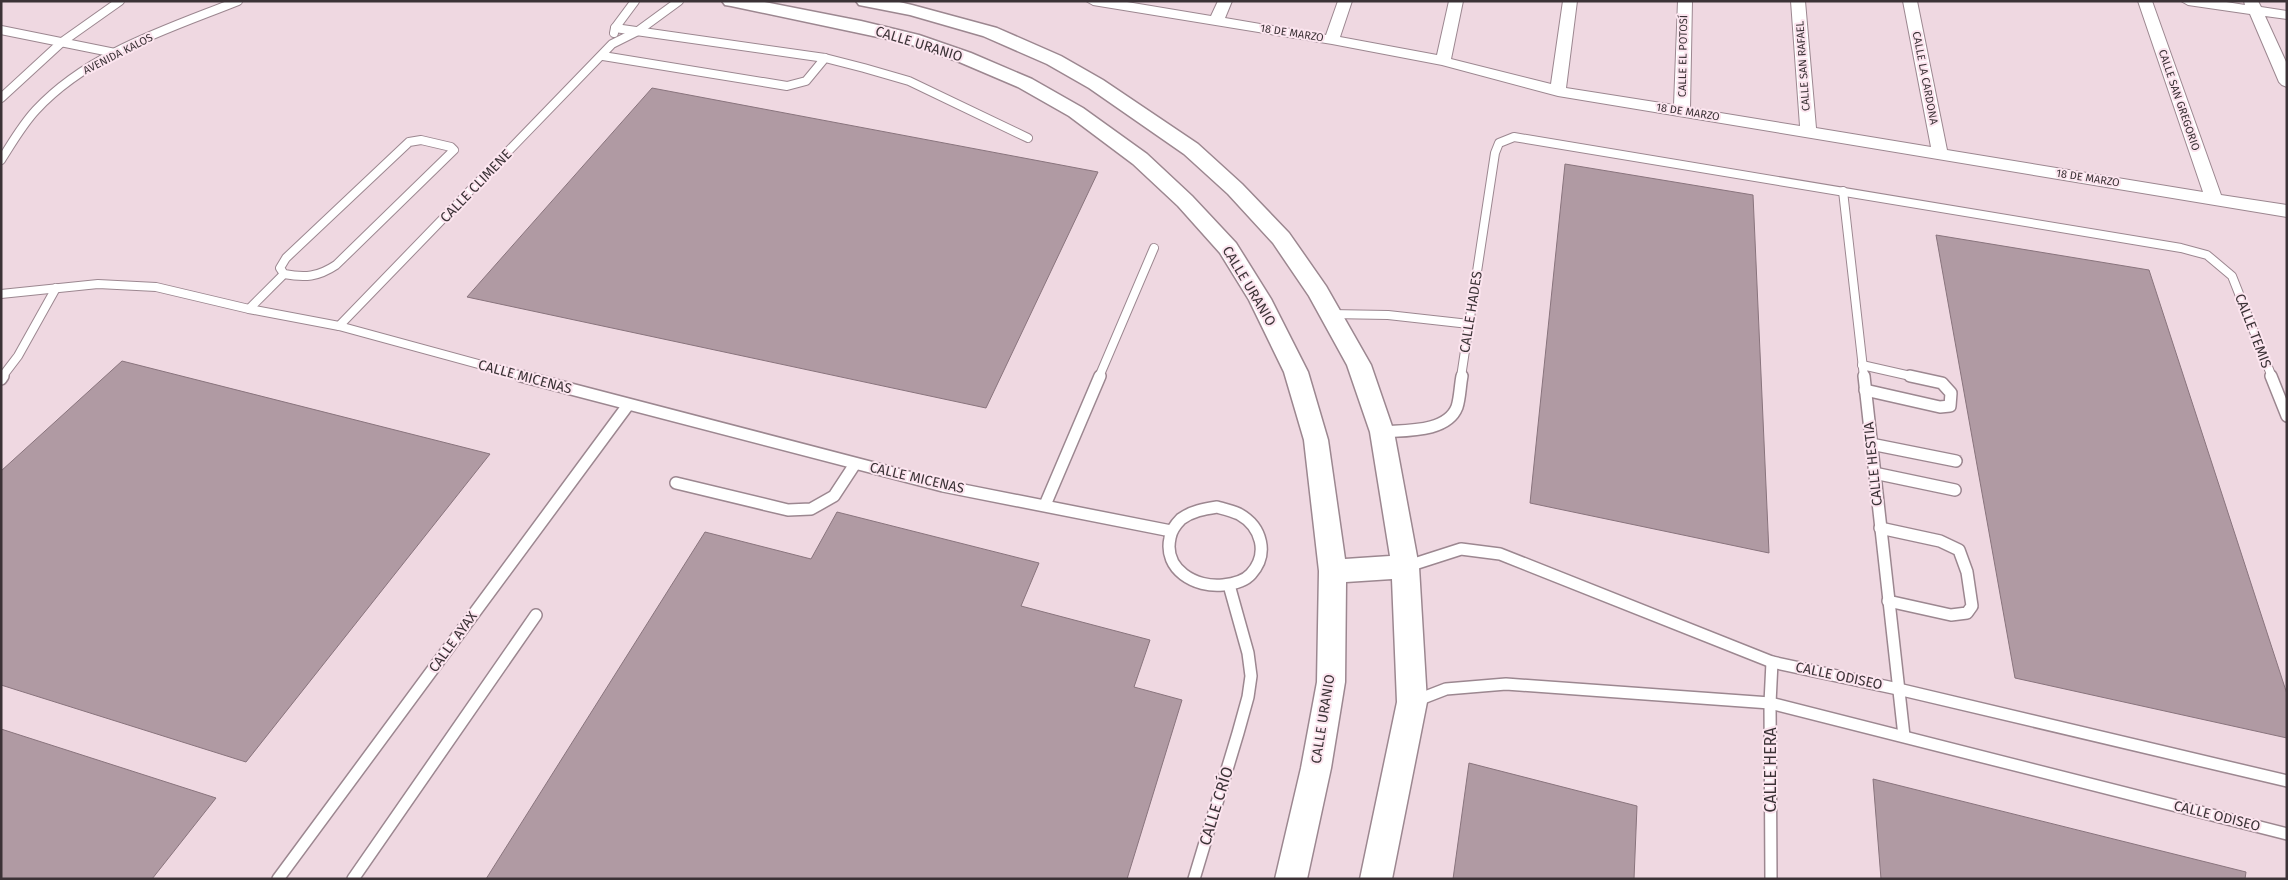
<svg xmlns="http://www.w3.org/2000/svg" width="2288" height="880" font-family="'Fira Sans',sans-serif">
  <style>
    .building { fill: #b09aa3; stroke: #89747d }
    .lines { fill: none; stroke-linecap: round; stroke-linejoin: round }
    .service-far1-casing { stroke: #9c8790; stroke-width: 10 }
    .service-casing { stroke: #9c8790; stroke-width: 14 }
    .minor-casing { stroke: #9c8790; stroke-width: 2 }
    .tertiary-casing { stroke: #9c8790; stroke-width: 3 }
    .service-far1 { stroke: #fff; stroke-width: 8 }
    .service { stroke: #fff; stroke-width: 11 }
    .minor { fill: #fff; fill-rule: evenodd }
    .tertiary { fill: #fff; fill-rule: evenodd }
    .labels { text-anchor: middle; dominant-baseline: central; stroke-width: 4; stroke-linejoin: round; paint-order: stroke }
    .far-street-label { font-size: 11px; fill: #3b3236; stroke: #fce5ef }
    .street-label { font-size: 14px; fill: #3b3236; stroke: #fce5ef }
    .near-street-label { font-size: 16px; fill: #3b3236; stroke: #fce5ef }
  </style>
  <rect width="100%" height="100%" fill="#efd8e1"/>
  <g class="building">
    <polygon points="652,88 1098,172 986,408 467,297"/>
    <polygon points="1565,164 1753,195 1769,553 1530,503"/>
    <polygon points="1936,235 2149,270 2287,694 2287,738 2015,678"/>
    <polygon points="122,361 490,454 246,762 1,685 1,471"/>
    <polygon points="837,512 1039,563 1021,606 1150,640 1134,687 1182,700 1127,879 486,879 705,532 811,559"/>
    <polygon points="1,729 216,798 152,879 1,879"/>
    <polygon points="1469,763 1637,806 1634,879 1453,879"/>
    <polygon points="1873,779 2246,872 2245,879 1881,879"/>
  </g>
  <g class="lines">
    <defs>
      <g id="service-far1">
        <polyline points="615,28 825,58 864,68 909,81 1028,138"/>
        <polyline points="1,30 115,53"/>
        <polyline points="614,33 615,28 635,1"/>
        <polyline points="603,56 787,86 806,81 825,58"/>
        <polyline points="1,98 62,42 120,1"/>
        <path d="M421,140L451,147L454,150L336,265C318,277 305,278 284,274L280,268L286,258L409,142Z"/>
        <path d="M1,160C12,143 22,125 36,110C89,53 168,29 238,1"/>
        <polyline points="1843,191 1864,377"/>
        <polyline points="1,294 98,284 156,287 249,309 339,326 526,377"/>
        <polyline points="249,309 284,274"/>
        <polyline points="1330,314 1388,315 1469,324"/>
        <polyline points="339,326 612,44 638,31 679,1"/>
        <polyline points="1862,365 1915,377"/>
        <polyline points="2,377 18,356 56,288"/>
        <polyline points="1099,377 1154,248"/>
        <polyline points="1461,377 1495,153 1499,143 1514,137 2181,248 2207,255 2232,276 2272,377"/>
      </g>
      <g id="service">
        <polyline points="521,376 943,486 1171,531"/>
        <polyline points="1864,376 1904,736"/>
        <polyline points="2271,376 2287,416"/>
        <polyline points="1,379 3,376"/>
        <polyline points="1865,390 1940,407 1950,406 1951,393 1942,383 1910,376"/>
        <path d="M1382,432C1404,430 1447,433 1457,407C1460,398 1460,386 1462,376"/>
        <polyline points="1871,444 1956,461"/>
        <polyline points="1874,473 1955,490"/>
        <polyline points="676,483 788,510 811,509 834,496 855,464"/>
        <polyline points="1045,505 1100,376"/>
        <path d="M1217,507C1224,509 1232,511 1239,514C1262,527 1269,554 1251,574C1244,582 1233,584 1223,585C1196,588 1163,570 1170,538C1171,531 1176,524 1181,519C1192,511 1204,509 1217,507Z"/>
        <polyline points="1880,528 1940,541 1959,550 1967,572 1972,606 1967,613 1951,615 1888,601"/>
        <polyline points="1405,567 1461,549 1500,554 1772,662 1898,689 2287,781"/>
        <polyline points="1415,701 1446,689 1506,684 1770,703 2287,834"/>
        <polyline points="278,879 628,405"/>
        <polyline points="353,879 536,615"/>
        <polyline points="1194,879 1238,733 1248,697 1251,676 1248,653 1229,585"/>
        <polyline points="1771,879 1770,703 1772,662"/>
      </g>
      <g id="minor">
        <polygon points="1086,1 1121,1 1211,16 1218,1 1232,1 1225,18 1326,35 1338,1 1352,1 1340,37 1437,55 1449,1 1463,1 1451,59 1551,84 1563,1 1577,1 1566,88 1674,105 1678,1 1692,1 1690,108 1800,126 1791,1 1805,1 1816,128 1931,147 1903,1 1917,1 1947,150 2203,192 2138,1 2152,1 2221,195 2287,205 2287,217 1558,96 1442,65 1332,44 1093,5"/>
        <polygon points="2181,1 2220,1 2245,5 2244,1 2258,1 2261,7 2287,11 2287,19 2265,16 2287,64 2287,87 2282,85 2279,82 2250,14 2188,5"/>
      </g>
      <polygon id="tertiary" points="722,1 759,1 861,21 919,35 971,53 1032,79 1083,108 1147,154 1192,196 1236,243 1271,299 1308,372 1328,440 1345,559 1390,556 1370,432 1347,365 1309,296 1273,243 1228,194 1184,154 1089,88 1047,64 983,36 910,15 859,5 856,1 895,1 912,5 997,28 1061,56 1103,80 1198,144 1242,184 1289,233 1326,286 1371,365 1394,432 1419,567 1427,702 1392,879 1360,879 1397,702 1392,579 1346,582 1345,682 1331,768 1307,879 1275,879 1301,768 1317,682 1319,571 1304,440 1284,372 1249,300 1220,253 1178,206 1133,164 1069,116 1018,87 957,61 906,43 731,6 725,5"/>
    </defs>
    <use href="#service-far1" class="service-far1-casing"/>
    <use href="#service" class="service-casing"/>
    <use href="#minor" class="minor-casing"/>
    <use href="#tertiary" class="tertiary-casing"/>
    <use href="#service-far1" class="service-far1"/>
    <use href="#service" class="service"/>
    <use href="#minor" class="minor"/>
    <use href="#tertiary" class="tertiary"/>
  </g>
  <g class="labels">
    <g class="far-street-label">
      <text transform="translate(1292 33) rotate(9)">18 DE MARZO</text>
      <text transform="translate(118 54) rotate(-27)">AVENIDA KALOS</text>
      <text transform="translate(1683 56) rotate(-89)">CALLE EL POTOSÍ</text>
      <text transform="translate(1803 66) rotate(-94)">CALLE SAN RAFAEL</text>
      <text transform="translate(1925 78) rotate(79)">CALLE LA CARDONA</text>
      <text transform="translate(2179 100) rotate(71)">CALLE SAN GREGORIO</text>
      <text transform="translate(1688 112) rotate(9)">18 DE MARZO</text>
      <text transform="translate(2088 178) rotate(9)">18 DE MARZO</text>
    </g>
    <g class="street-label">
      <text transform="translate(919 44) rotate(17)">CALLE URANIO</text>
      <text transform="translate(476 186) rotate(-46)">CALLE CLIMENE</text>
      <text transform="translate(1249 286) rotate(59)">CALLE URANIO</text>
      <text transform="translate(1471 312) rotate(-81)">CALLE HADES</text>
      <text transform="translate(2253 331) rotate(69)">CALLE TEMIS</text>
      <text transform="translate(525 377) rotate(15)">CALLE MICENAS</text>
      <text transform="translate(1873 464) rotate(-96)">CALLE HESTIA</text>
      <text transform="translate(917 478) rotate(13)">CALLE MICENAS</text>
      <text transform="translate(453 642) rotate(-54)">CALLE AYAX</text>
      <text transform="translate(1839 676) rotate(12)">CALLE ODISEO</text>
      <text transform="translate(1323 719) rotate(-81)">CALLE URANIO</text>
      <text transform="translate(2217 816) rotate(14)">CALLE ODISEO</text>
    </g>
    <g class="near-street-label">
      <text transform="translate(1770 770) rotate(-90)">CALLE HERA</text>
      <text transform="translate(1216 806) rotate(-73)">CALLE CRÍO</text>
    </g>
  </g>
  <rect width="2288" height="880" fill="none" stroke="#3b3236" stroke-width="5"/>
</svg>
